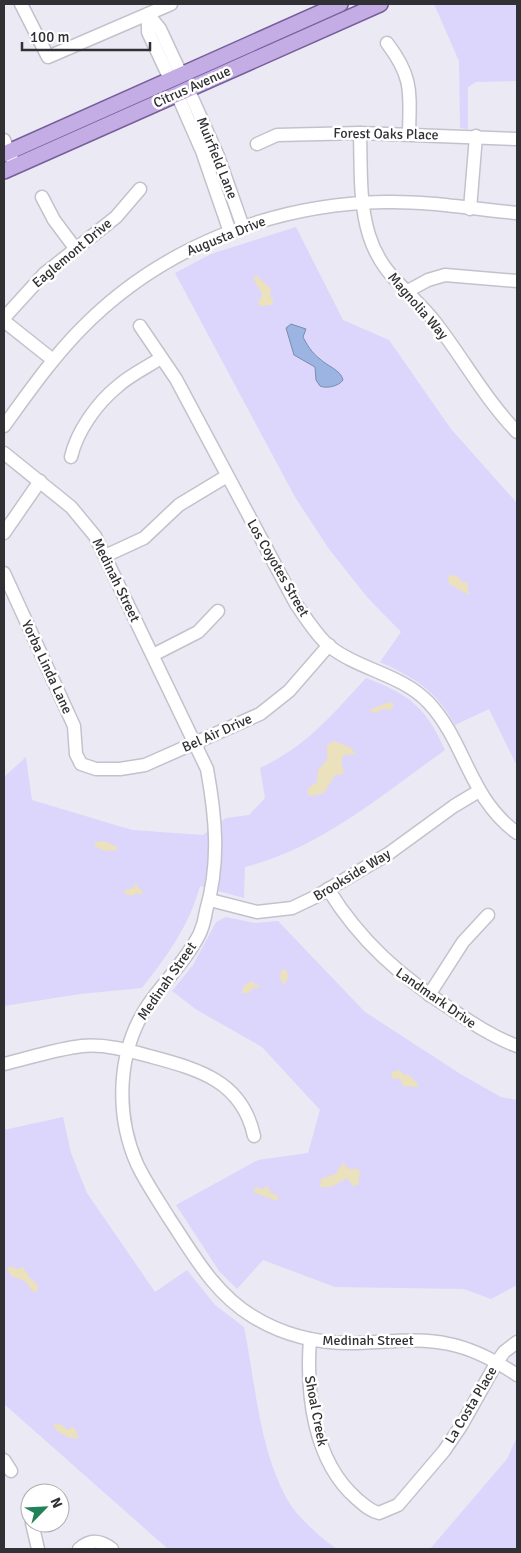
<svg xmlns="http://www.w3.org/2000/svg" width="521" height="1553" font-family="Signika,sans-serif">
  <style>
    .green { fill: #dcd5fc }
    .sand { fill: #ebe1bc }
    .water { fill: #9bb4e1; stroke: #7b8cad }
    .lines { fill: none; stroke-linecap: round; stroke-linejoin: round }
    .minor-casing { stroke: #c3c2cc; stroke-width: 15 }
    .major-casing { stroke: #765e9b; stroke-width: 18 }
    .minor { stroke: #fff; stroke-width: 12 }
    .major { stroke: #c3ade4; stroke-width: 15 }
    .labels { text-anchor: middle; dominant-baseline: central; stroke-width: 5; stroke-linejoin: round; paint-order: stroke }
    .street-label { font-size: 14px; fill: #313034; stroke: #fff }
  </style>
  <rect width="100%" height="100%" fill="#ebe9f4"/>
  <g class="green">
    <polygon points="434,4 517,4 517,81 476,82 468,87 468,129 460,128 459,61"/>
    <path d="M296,227L343,320L389,340L451,429L517,503V766L489,709L455,725C436,690 415,678 380,662L401,632L367,597L329,549L295,497L175,273L211,254Z"/>
    <path d="M366,678C409,694 426,707 445,750C383,794 321,848 245,867L244,898L200,886C189,926 167,956 142,988L80,994L4,1006V777L26,757L32,800L132,830L203,835L226,818L249,815L265,798L260,768C307,746 331,716 366,678Z"/>
    <polygon points="226,917 255,923 278,921 365,1012 462,1075 501,1097 517,1100 517,1285 491,1299 464,1289 335,1287 263,1260 237,1289 219,1271 176,1205 258,1160 308,1153 320,1110 262,1047 197,1010 172,991 193,965 216,922"/>
    <path d="M63,1117L71,1153L87,1193L155,1292L187,1270L215,1305L244,1327C256,1386 259,1452 290,1504C299,1518 323,1540 337,1549H168L4,1404V1130Z"/>
    <polygon points="516,1439 517,1549 430,1549 507,1459"/>
  </g>
  <g class="sand">
    <polygon points="256,275 271,289 270,296 274,301 271,305 260,306 258,303 262,294 253,278"/>
    <polygon points="448,575 458,576 461,582 467,582 469,595 449,584"/>
    <polygon points="390,702 394,704 391,710 383,709 375,713 370,711 371,709"/>
    <polygon points="334,741 351,748 356,754 344,755 341,761 344,773 334,776 324,793 311,796 308,794 308,788 317,782 318,770 327,760 327,745"/>
    <polygon points="104,841 117,847 117,850 105,851 94,846 96,842"/>
    <polygon points="136,884 142,891 143,895 137,893 132,896 124,893 125,890 131,889"/>
    <polygon points="285,969 289,976 284,985 280,978 281,970"/>
    <polygon points="251,981 259,986 258,989 253,987 250,993 242,993 243,987"/>
    <polygon points="400,1070 404,1075 409,1075 418,1084 418,1087 403,1086 400,1079 392,1078 391,1072"/>
    <polygon points="343,1163 349,1169 358,1169 360,1172 358,1185 353,1186 347,1178 331,1187 320,1187 321,1179 335,1174"/>
    <polygon points="267,1186 271,1193 279,1196 277,1201 253,1192 256,1187 262,1189"/>
    <polygon points="10,1266 17,1269 23,1267 29,1277 37,1284 38,1291 33,1292 25,1281 11,1276 7,1269"/>
    <path d="M55,1424L63,1425L67,1430L72,1427L75,1429L79,1438C69,1439 59,1434 53,1426Z"/>
  </g>
  <path class="water" d="M291,324L306,329L303,337C307,345 312,353 320,359C327,366 341,370 343,380C339,386 327,389 320,386L316,380L315,367L294,355L286,328Z"/>
  <g class="lines">
    <defs>
      <g id="minor">
        <polyline points="21,4 48,57 171,4"/>
        <path d="M387,43C413,77 410,92 409,133"/>
        <polyline points="170,79 148,32 148,14 160,29 181,74"/>
        <polyline points="188,89 218,156 243,227"/>
        <polyline points="177,94 202,151 230,232"/>
        <path d="M360,133C361,166 359,203 369,235C382,277 410,290 435,322C463,358 485,399 517,432"/>
        <polyline points="4,140 15,166"/>
        <polyline points="257,144 277,135 360,133 517,139"/>
        <polyline points="42,197 54,220 75,248"/>
        <polyline points="470,209 476,136"/>
        <polyline points="406,292 428,280 445,275 517,281"/>
        <polyline points="4,318 44,274 116,217 140,189"/>
        <polyline points="4,321 53,360"/>
        <path d="M140,326L176,379L296,604C306,618 316,635 329,646C359,670 401,674 428,702C466,742 468,797 517,833"/>
        <path d="M4,426C28,393 51,360 79,331C159,248 271,204 385,202C429,201 474,209 517,213"/>
        <path d="M4,453L71,507L95,536L207,769C216,818 220,863 206,911C205,918 203,926 200,933C188,958 164,982 148,1005C117,1051 115,1114 137,1164C146,1183 158,1200 169,1218C193,1254 214,1293 252,1316C281,1334 316,1343 350,1343C383,1343 416,1337 449,1344C474,1349 496,1361 517,1375"/>
        <path d="M71,457C77,431 97,403 118,386C130,375 147,367 161,358"/>
        <polyline points="4,533 40,481"/>
        <polyline points="105,556 144,538 179,505 227,476"/>
        <polyline points="4,573 74,726 76,754 81,764 96,769 120,769 145,765 260,714 289,691 329,645"/>
        <polyline points="153,655 198,632 218,611"/>
        <path d="M328,889C360,941 400,976 451,1009C472,1023 493,1037 517,1046"/>
        <polyline points="210,900 257,912 292,908 315,897 388,854 454,806 479,791"/>
        <polyline points="429,995 463,942 488,915"/>
        <path d="M4,1064C29,1058 56,1049 82,1046C105,1044 127,1050 149,1056C197,1069 242,1080 254,1136"/>
        <path d="M310,1339C306,1393 313,1461 357,1499C364,1505 370,1511 379,1513L398,1505L444,1451L461,1426L497,1362L504,1352L517,1342"/>
        <polyline points="4,1460 11,1471"/>
        <polyline points="32,1523 38,1549"/>
        <path d="M79,1549C90,1539 101,1540 112,1549"/>
      </g>
      <g id="major">
        <polyline points="4,154 340,4"/>
        <polyline points="4,171 380,4"/>
      </g>
    </defs>
    <use href="#minor" class="minor-casing"/>
    <use href="#major" class="major-casing"/>
    <use href="#minor" class="minor"/>
    <use href="#major" class="major"/>
  </g>
  <g class="labels">
    <g class="street-label">
      <text transform="translate(192 87) rotate(-24)">Citrus Avenue</text>
      <text transform="translate(386 134) rotate(1)">Forest Oaks Place</text>
      <text transform="translate(217 158) rotate(68)">Muirfield Lane</text>
      <text transform="translate(226 236) rotate(-22)">Augusta Drive</text>
      <text transform="translate(72 253) rotate(-40)">Eaglemont Drive</text>
      <text transform="translate(418 306) rotate(49)">Magnolia Way</text>
      <text transform="translate(278 568) rotate(60)">Los Coyotes Street</text>
      <text transform="translate(116 580) rotate(64)">Medinah Street</text>
      <text transform="translate(47 667) rotate(65)">Yorba Linda Lane</text>
      <text transform="translate(217 733) rotate(-24)">Bel Air Drive</text>
      <text transform="translate(352 875) rotate(-31)">Brookside Way</text>
      <text transform="translate(167 981) rotate(-55)">Medinah Street</text>
      <text transform="translate(436 998) rotate(35)">Landmark Drive</text>
      <text x="368" y="1340">Medinah Street</text>
      <text transform="translate(471 1405) rotate(-59)">La Costa Place</text>
      <text transform="translate(316 1411) rotate(79)">Shoal Creek</text>
    </g>
  </g>
  <rect width="521" height="1553" fill="none" stroke="#313034" stroke-width="10"/>
  <g transform="translate(45 1508) rotate(66)"><circle r="24" fill="#ffffff" stroke="#adacae"/>
  <path d="M0-4L9 19L0 12L-9 19Z" fill="#228158"/>
  <text y="-8" font-size="14" font-weight="bold" text-anchor="middle" fill="#313034">N</text>
  </g>
  <path d="M22 42v8h128v-8" fill="none" stroke="#313034" stroke-width="2.5"/>
  <text x="30" y="42" font-size="15" fill="#313034" stroke="#ffffff" stroke-width="4" paint-order="stroke">100 m</text>
</svg>
